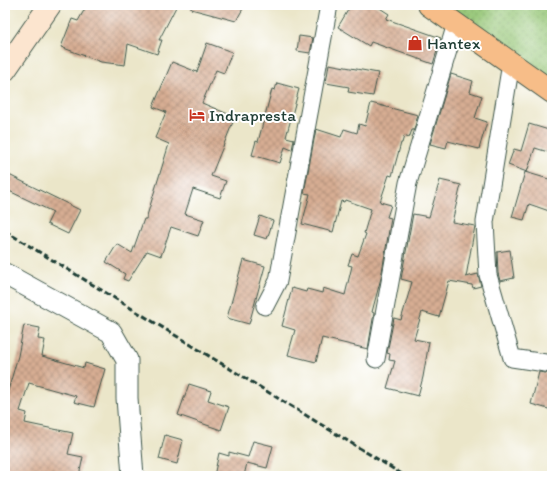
<svg xmlns="http://www.w3.org/2000/svg" width="557" height="481" font-family="Itim,sans-serif">
  <style>
    .park { fill: url(#park-dots); stroke: #5a8255 }
    .building { fill: url(#building-cross-hatch) }
    .lines { fill: none; stroke-linecap: round; stroke-linejoin: round }
    .minor-casing { stroke: #3e564a; stroke-width: 19 }
    .tertiary-casing { stroke: #3e564a; stroke-width: 23 }
    .secondary-casing { stroke: #3e564a; stroke-width: 24 }
    .primary-casing { stroke: #3e564a; stroke-width: 24 }
    .minor { stroke: #fff; stroke-width: 17 }
    .tertiary { stroke: #fff; stroke-width: 21 }
    .secondary { stroke: #fce5cf; stroke-width: 22 }
    .primary { stroke: #f7bd88; stroke-width: 22 }
    .rail { stroke: #1f3d34; stroke-width: 3; stroke-dasharray: 6 3; stroke-linecap: butt }
    .labels { text-anchor: middle; dominant-baseline: central; stroke-width: 4; stroke-linejoin: round; paint-order: stroke }
    .poi-label { font-size: 17px; fill: #1f3d34; stroke: #fff; text-anchor: start }
  </style>
  <defs>
    <pattern id="park-dots" width="8" height="8" patternUnits="userSpaceOnUse"><rect width="8" height="8" fill="#95c676"/><path d="M2 2h.1M6 6h.1" fill="none" stroke="#79a262" stroke-width="1.8" stroke-linecap="round"/></pattern>
    <pattern id="building-cross-hatch" width="8" height="8" patternUnits="userSpaceOnUse"><rect width="8" height="8" fill="#d7ad93"/><path d="M0 0l8 8M0 8l8-8" fill="none" stroke="#ae8e79"/></pattern>
  </defs>
  <rect width="100%" height="100%" fill="#fff"/>
  <filter id="ink" filterUnits="userSpaceOnUse"><feTurbulence type="fractalNoise" baseFrequency=".025" numOctaves="2"/><feDisplacementMap in="SourceGraphic" scale="8" xChannelSelector="R" yChannelSelector="G"/><feConvolveMatrix kernelMatrix="1 2 1 2 8 2 1 2 1" color-interpolation-filters="sRGB"/></filter>
  <filter id="wash" filterUnits="userSpaceOnUse"><feTurbulence type="fractalNoise" baseFrequency=".012" numOctaves="4" result="noise"/><feDisplacementMap in="SourceGraphic" scale="16" xChannelSelector="R" yChannelSelector="G"/><feGaussianBlur stdDeviation="0.9" result="paint"/><feColorMatrix in="noise" values="0 0 0 0 0 0 0 0 0 0 0 0 0 0 0 0 0 1.4 0 .05"/><feComposite in="paint" operator="in"/></filter>
  <g filter="url(#wash)">
    <rect width="100%" height="100%" fill="#ebe6c9"/>
    <polygon class="park" points="442,5 552,5 552,89"/>
    <g id="blocks">
      <g class="building">
        <polygon points="87,5 177,5 159,40 162,40 157,54 128,44 125,65 101,62 61,47 72,19 78,21"/>
        <polygon points="191,5 245,5 236,21 191,9"/>
        <polygon points="351,5 375,5 389,14 386,19 441,38 433,64 371,42 369,46 338,27"/>
        <polygon points="299,36 313,38 310,53 297,51"/>
        <polygon points="207,43 232,52 224,73 216,70 202,103 235,117 211,176 226,181 220,198 193,189 185,214 204,220 198,236 171,227 161,256 147,251 128,281 123,279 125,274 106,262 117,244 132,253 144,219 146,219 169,144 155,138 166,112 153,107 172,62 197,72"/>
        <polygon points="329,64 378,73 373,96 348,92 349,87 326,83"/>
        <polygon points="451,74 473,81 470,92 482,96 475,118 487,122 479,149 448,141 446,148 430,144"/>
        <polygon points="277,83 299,89 286,137 294,139 292,150 285,147 280,163 252,155 256,141 258,142 272,89 275,90"/>
        <polygon points="371,103 418,115 414,130 412,130 409,138 404,136 402,143 401,143 392,176 389,175 380,202 391,205 387,217 391,218 381,278 372,312 374,313 368,349 322,338 316,362 288,355 295,330 282,326 292,288 306,292 307,289 322,293 323,288 345,295 352,266 348,265 352,254 358,256 366,234 364,233 371,209 345,200 344,202 341,201 333,232 302,224 310,194 304,193 316,129 341,137 344,129 357,133 359,124 365,126"/>
        <polygon points="529,124 552,131 552,139 548,152 535,148 527,172 508,165 514,149 521,151"/>
        <polygon points="525,172 552,180 552,212 529,204 524,220 512,217"/>
        <polygon points="5,173 80,210 68,234 47,224 53,212 5,189"/>
        <polygon points="440,180 461,185 452,222 475,226 466,277 478,274 481,286 473,288 472,285 449,281 439,317 422,312 414,339 429,342 423,377 418,396 387,388 395,361 389,360 390,354 387,353 394,318 401,320 412,282 401,279 413,214 429,217"/>
        <polygon points="260,216 273,221 267,239 254,235"/>
        <polygon points="510,250 514,278 500,281 498,273 497,252"/>
        <polygon points="243,260 265,266 249,324 227,318"/>
        <polygon points="24,325 40,328 38,339 45,340 42,356 84,368 85,363 105,369 94,407 74,402 76,396 29,383 20,411 27,413 25,423 73,433 68,454 83,457 79,476 5,476 5,401 18,356"/>
        <polygon points="539,372 552,374 552,410 531,404"/>
        <polygon points="189,384 211,391 208,400 229,407 221,430 178,415"/>
        <polygon points="165,435 183,440 177,464 159,459"/>
        <polygon points="253,441 273,446 267,468 247,463 244,476 214,476 219,453 229,456 229,452 248,457"/>
      </g>
    </g>
  </g>
  <g filter="url(#ink)">
    <use href="#blocks" fill-opacity="0" stroke="#3e564a" stroke-width="1"/>
    <g class="lines">
      <defs>
        <g id="minor">
          <polyline points="511,63 485,222 488,275 512,358 552,364"/>
          <polyline points="265,306 278,281 329,5"/>
          <polyline points="376,359 408,183 456,24"/>
        </g>
        <polyline id="tertiary" points="5,274 111,332 127,360 127,398 133,476"/>
        <polyline id="secondary" points="5,70 50,5"/>
        <polyline id="primary" points="429,5 552,92"/>
      </defs>
      <use href="#minor" class="minor-casing"/>
      <use href="#tertiary" class="tertiary-casing"/>
      <use href="#secondary" class="secondary-casing"/>
      <use href="#primary" class="primary-casing"/>
      <use href="#minor" class="minor"/>
      <use href="#tertiary" class="tertiary"/>
      <use href="#secondary" class="secondary"/>
      <use href="#primary" class="primary"/>
      <polyline class="rail" points="5,231 405,476"/>
    </g>
  </g>
  <defs>
    <symbol id="shop-bare" viewBox="-9 -9 18 18"><path d="M-5-2.5h2.3a2.7 3.5 0 0 1 5.4 0H5L5.5 6h-11ZM-1.5-2.5h3a1.5 2.3 0 0 0-3 0Z" fill="#c8321e" stroke="#fff" stroke-width="2.5" paint-order="stroke"/></symbol>
    <symbol id="hotel-bare" viewBox="-9 -9 18 18"><path d="M-6-4.5h1.5V1H6V5H4.5V3h-9V5H-6ZM-4 0a1.8 1.8 0 1 1 3.6 0ZM.5 0V-2.5h3Q6-2.5 6 0Z" fill="#c8321e" stroke="#fff" stroke-width="2.5" paint-order="stroke"/></symbol>
  </defs>
  <g fill-rule="evenodd">
    <use href="#shop-bare" x="404" y="32" width="22" height="22"/>
    <use href="#hotel-bare" x="186" y="104" width="22" height="22"/>
  </g>
  <g class="labels">
    <g class="poi-label">
      <text x="427" y="43">Hantex</text>
      <text x="209" y="115">Indrapresta</text>
    </g>
  </g>
  <rect width="557" height="481" fill="none" stroke="#fff" stroke-width="20"/>
</svg>
